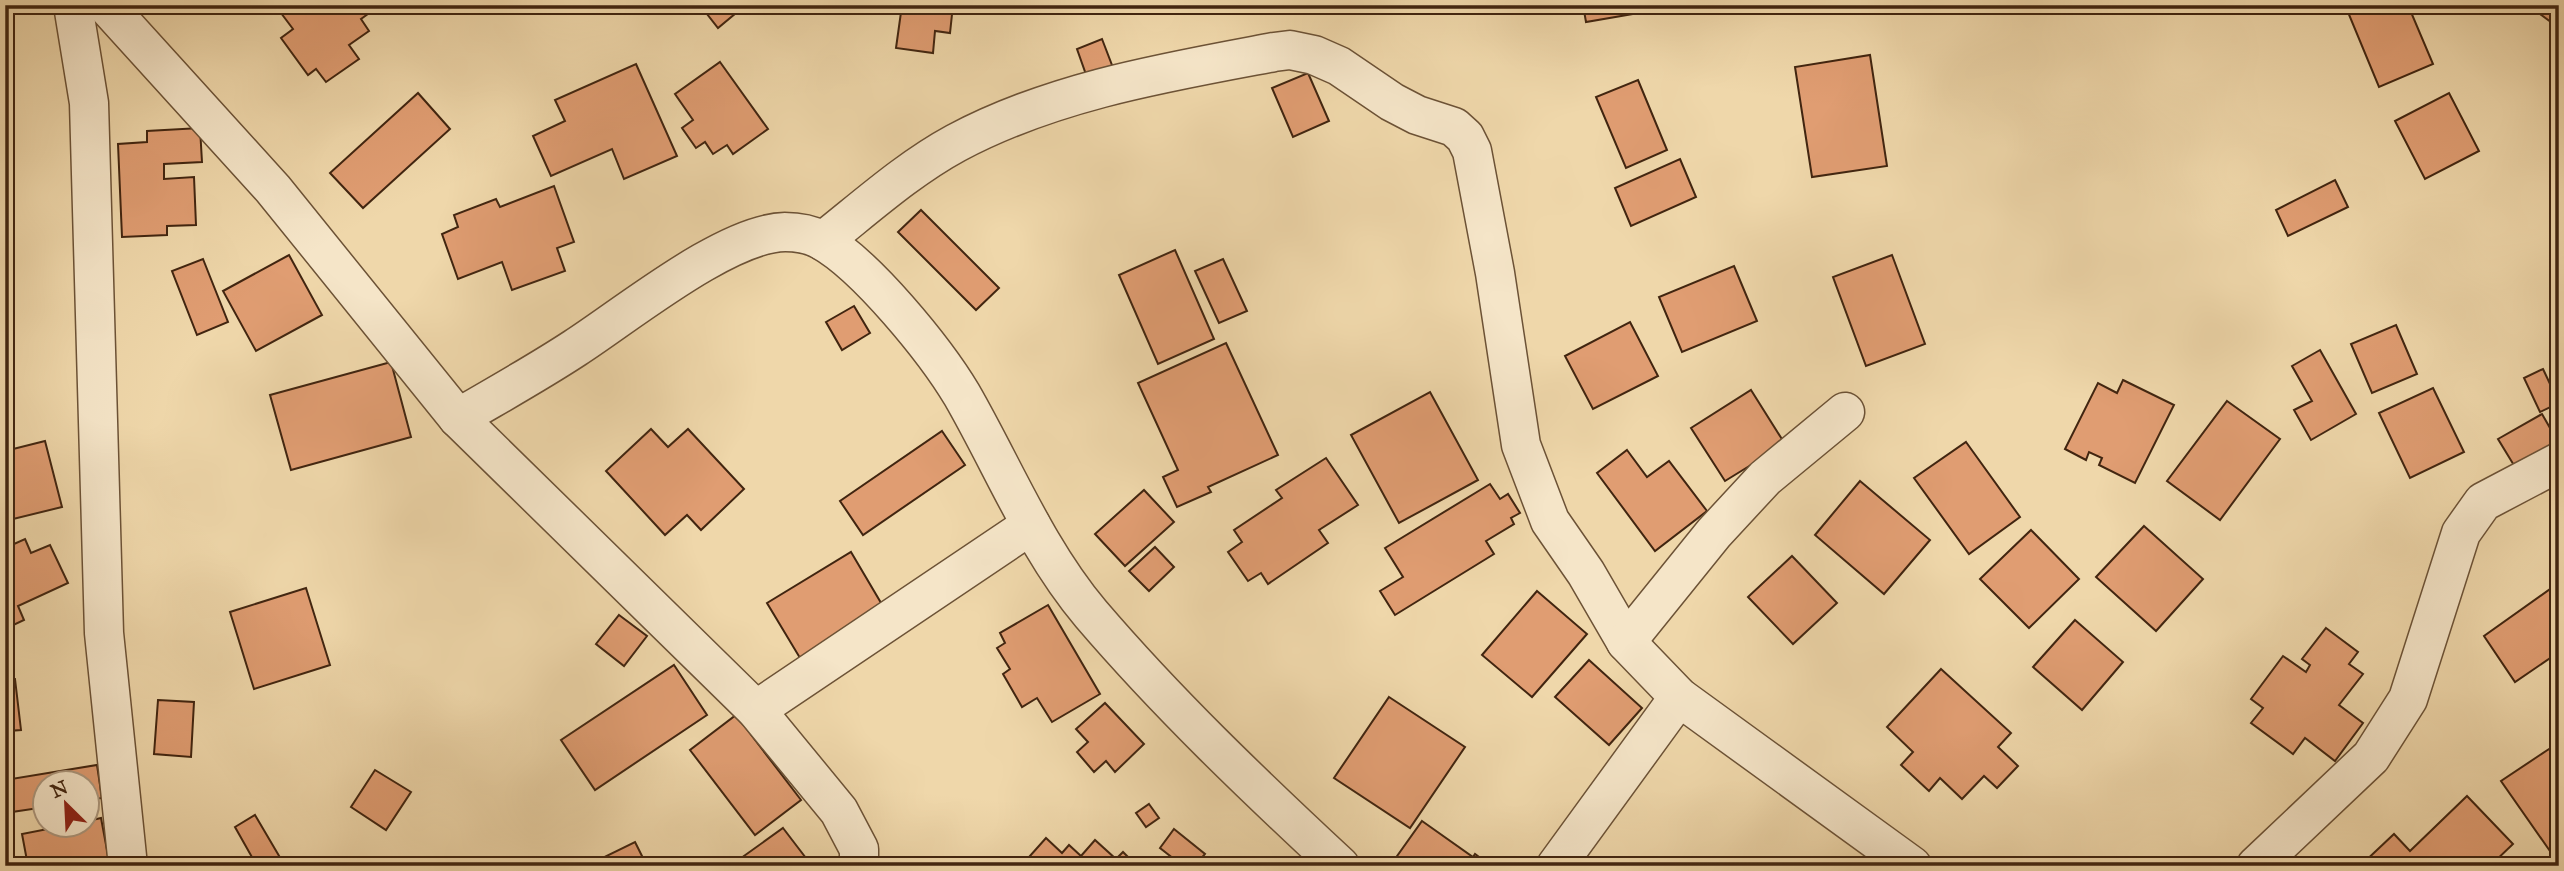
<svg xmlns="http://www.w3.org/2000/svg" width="2564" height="871" font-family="'IM FELL Great Primer',serif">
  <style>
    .building { fill: #e09d72; stroke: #412510; stroke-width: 2 }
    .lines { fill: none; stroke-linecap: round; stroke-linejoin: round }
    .street-casing { stroke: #6c5236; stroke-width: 41 }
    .street { stroke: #f5e5c8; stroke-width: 38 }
  </style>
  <rect width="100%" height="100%" fill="#efd7aa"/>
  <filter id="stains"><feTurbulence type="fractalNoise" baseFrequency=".00286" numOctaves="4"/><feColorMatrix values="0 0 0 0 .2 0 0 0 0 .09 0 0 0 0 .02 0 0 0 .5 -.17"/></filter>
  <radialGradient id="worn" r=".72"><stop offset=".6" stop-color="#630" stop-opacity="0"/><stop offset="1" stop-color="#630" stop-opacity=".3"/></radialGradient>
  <g class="building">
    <polygon points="275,5 379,5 379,6 361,19 369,31 349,45 359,59 326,82 316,69 308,75 281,38 293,29"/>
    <polygon points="700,5 740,5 742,8 718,28"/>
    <polygon points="902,5 953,5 950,33 935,31 933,53 896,48"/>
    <polygon points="1583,5 1674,5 1674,7 1586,22"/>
    <polygon points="2345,5 2408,5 2433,64 2379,87"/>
    <polygon points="2559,5 2559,28 2529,6 2530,5"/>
    <polygon points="1102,39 1115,73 1089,83 1077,49"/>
    <polygon points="1870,55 1887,166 1812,177 1795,67"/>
    <polygon points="720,62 768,129 733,154 727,145 713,154 705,142 696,148 682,128 693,120 675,94"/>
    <polygon points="636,64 677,156 624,179 612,149 551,176 533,136 565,121 555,100"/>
    <polygon points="1308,73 1329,121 1293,137 1272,88"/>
    <polygon points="1638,80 1667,150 1626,168 1596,97"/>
    <polygon points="418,93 450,129 363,208 330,173"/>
    <polygon points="2449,93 2479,151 2425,179 2395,121"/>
    <polygon points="200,128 202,162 164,164 164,179 194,177 196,225 167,226 167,235 122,237 118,144 147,142 147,131"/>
    <polygon points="1680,159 1696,197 1631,226 1615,188"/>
    <polygon points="2335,180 2348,207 2288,236 2276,210"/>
    <polygon points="554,186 574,242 557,248 565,271 512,290 502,262 458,279 442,234 458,227 454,215 496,199 500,207"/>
    <polygon points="921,210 999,288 976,310 898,232"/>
    <polygon points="1175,250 1214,339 1158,364 1119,275"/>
    <polygon points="289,255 322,315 256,351 223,291"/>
    <polygon points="1892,255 1925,344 1866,366 1833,277"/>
    <polygon points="203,259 228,322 197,335 172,271"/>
    <polygon points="1223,259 1247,311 1219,323 1195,271"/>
    <polygon points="1734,266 1757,321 1682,352 1659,297"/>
    <polygon points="854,306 870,333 842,350 826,322"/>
    <polygon points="1630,322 1658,376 1593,409 1565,356"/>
    <polygon points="2396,325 2417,374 2372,393 2351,344"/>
    <polygon points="1226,343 1278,455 1208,487 1211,492 1177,507 1163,477 1178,470 1138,383"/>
    <polygon points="2320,350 2356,414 2311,440 2294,410 2312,401 2292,366"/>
    <polygon points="391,362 411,437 291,470 270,395"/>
    <polygon points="2543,369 2559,403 2540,412 2524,378"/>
    <polygon points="2123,380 2174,405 2135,483 2099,465 2102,458 2089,452 2086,460 2065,449 2098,383 2117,393"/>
    <polygon points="2433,388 2464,452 2410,478 2379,413"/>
    <polygon points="1751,390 1785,444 1725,481 1691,428"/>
    <polygon points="1430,392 1478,480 1399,523 1351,435"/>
    <polygon points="2227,401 2280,439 2220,520 2167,481"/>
    <polygon points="2542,414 2558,442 2515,467 2498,439"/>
    <polygon points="651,429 668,447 688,429 744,489 701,530 687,515 665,535 606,471"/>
    <polygon points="942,431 965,465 863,535 840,501"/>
    <polygon points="45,441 62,507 5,521 5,451"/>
    <polygon points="1966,442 2020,517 1969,554 1914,478"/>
    <polygon points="1627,450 1647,477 1669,461 1707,511 1655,551 1597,473"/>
    <polygon points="1326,458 1358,505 1319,530 1328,543 1268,584 1261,573 1248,581 1228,552 1242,542 1234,530 1282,498 1276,490"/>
    <polygon points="1860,481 1930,540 1884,594 1815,535"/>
    <polygon points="1490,484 1500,499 1508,494 1520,513 1511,518 1514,524 1486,541 1494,554 1395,615 1380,591 1403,577 1385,548"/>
    <polygon points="1144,490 1174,522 1125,566 1095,534"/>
    <polygon points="2144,526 2203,579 2156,631 2096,577"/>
    <polygon points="2031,530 2079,579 2029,628 1980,579"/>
    <polygon points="25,539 31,553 50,545 68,583 18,606 24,620 5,629 5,548"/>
    <polygon points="1155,547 1174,567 1149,591 1129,571"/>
    <polygon points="851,552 884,608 800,658 767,603"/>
    <polygon points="1792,556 1837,603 1793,644 1748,597"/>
    <polygon points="2553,587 2559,595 2559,652 2515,682 2484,636"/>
    <polygon points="306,588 330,665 254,689 230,612"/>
    <polygon points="1537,591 1587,634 1532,697 1482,655"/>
    <polygon points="1048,605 1100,694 1052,722 1037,698 1022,707 1003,674 1010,669 997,648 1005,643 1000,633"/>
    <polygon points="619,615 647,636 624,666 596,644"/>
    <polygon points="2075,620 2123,662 2082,710 2033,667"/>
    <polygon points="2326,628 2358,652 2349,664 2363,674 2339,705 2363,723 2335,761 2305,738 2293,754 2251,723 2263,708 2251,699 2283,656 2306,672 2310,665 2302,659"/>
    <polygon points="1589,660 1642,708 1609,745 1555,697"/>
    <polygon points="674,665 707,715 595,790 561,740"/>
    <polygon points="1941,669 2011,733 1998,747 2018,766 1997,788 1984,776 1962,799 1940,778 1929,791 1901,765 1913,752 1887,727"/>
    <polygon points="15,679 21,730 8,731 11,756 5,756 5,680"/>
    <polygon points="1389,697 1465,747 1410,828 1334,778"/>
    <polygon points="158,700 194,702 191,757 154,754"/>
    <polygon points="1105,703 1144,744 1115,772 1106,761 1094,772 1077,752 1088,742 1076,729"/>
    <polygon points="736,715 801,800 755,835 690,750"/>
    <polygon points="2549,749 2559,763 2559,850 2552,854 2501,781"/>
    <polygon points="97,765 102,798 88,800 88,784 46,784 46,807 5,813 5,780"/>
    <polygon points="375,770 411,792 386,830 351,807"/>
    <polygon points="2467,796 2513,844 2490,866 2360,866 2394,834 2410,851"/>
    <polygon points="1149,804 1159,818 1146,827 1136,813"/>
    <polygon points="255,815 285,866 257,866 235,827"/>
    <polygon points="101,818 110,866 28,866 22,834 63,826 88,826 88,821"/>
    <polygon points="1422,821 1473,857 1475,854 1491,866 1390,866"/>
    <polygon points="783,828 812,866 730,866"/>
    <polygon points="1174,829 1205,854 1195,866 1183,866 1160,848"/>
    <polygon points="1046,838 1062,853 1069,845 1081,856 1095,840 1116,859 1123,852 1137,866 1021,866"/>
    <polygon points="635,842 647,866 588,866 592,863"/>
  </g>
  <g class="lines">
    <defs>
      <g id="street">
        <polyline points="73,5 89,103 104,633 128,866"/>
        <polyline points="106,5 273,189 458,418 756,710 839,811 859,849 859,866"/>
        <path d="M823,241C866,207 908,169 956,143C1053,91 1167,72 1274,52L1290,50L1314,55L1339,66L1392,102L1417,115L1454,127L1465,137L1472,151L1495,273L1521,445L1550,521L1586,573L1626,642L1679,697L1912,866"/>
        <path d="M458,418C497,395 537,373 575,348C625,316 726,233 785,232C797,232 810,234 821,240C866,265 935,350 962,395C1004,468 1036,549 1091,614C1168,704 1253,785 1340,866"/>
        <polyline points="1626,642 1714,533 1765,478 1845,412"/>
        <polyline points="756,710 1031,525"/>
        <polyline points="1556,866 1679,697"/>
        <polyline points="2256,866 2371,757 2408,699 2461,533 2483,502 2559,462"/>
      </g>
    </defs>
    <use href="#street" class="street-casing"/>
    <use href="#street" class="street"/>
  </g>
  <rect width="2564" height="871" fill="none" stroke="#efd7aa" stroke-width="28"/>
  <rect x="7" y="7" width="2550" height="857" fill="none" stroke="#412510" stroke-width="3.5"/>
  <rect x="14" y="14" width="2536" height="843" fill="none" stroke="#412510" stroke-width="2"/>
  <g transform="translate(66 804) rotate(336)"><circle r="33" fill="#f5e5c8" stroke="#ad987e" stroke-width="2"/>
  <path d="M0-5L12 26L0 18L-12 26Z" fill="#8f2418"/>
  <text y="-10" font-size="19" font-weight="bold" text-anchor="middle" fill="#412510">N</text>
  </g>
  <rect width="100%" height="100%" filter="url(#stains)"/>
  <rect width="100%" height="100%" fill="url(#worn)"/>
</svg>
